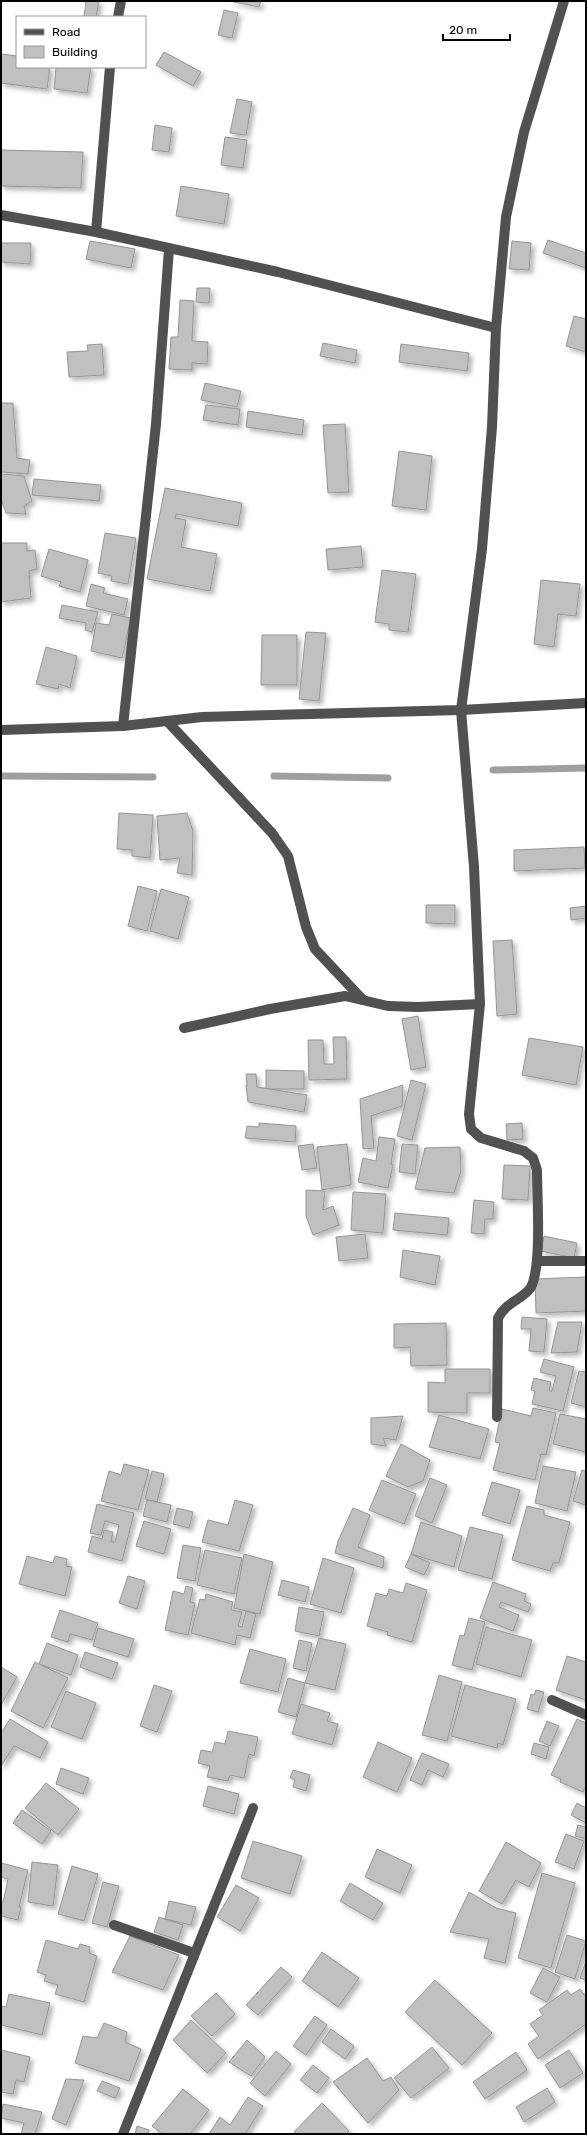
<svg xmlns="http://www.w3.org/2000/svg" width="587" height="2135" font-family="Rubik,sans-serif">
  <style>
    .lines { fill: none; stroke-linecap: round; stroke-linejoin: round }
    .stream { stroke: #9f9f9f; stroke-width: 7 }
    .building { fill: #c0c0c0; stroke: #959595; filter: url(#shadow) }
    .minor { stroke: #515151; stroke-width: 10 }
  </style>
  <defs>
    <filter id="shadow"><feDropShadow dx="3.5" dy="3.5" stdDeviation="2" flood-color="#0004"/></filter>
  </defs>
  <rect width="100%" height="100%" fill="#fff"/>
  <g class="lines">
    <g class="stream">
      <polyline points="493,770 586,768"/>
      <polyline points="1,776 153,777"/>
      <polyline points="274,776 388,778"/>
    </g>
  </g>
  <g class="building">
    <polygon points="86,1 99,1 96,17 84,17"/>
    <polygon points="229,1 261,1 259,7"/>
    <polygon points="224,10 238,13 232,38 218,35"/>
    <polygon points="164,52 201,72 193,86 156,65"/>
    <polygon points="1,54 17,56 17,67 50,67 47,89 1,83"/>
    <polygon points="56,67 91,67 87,93 54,89"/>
    <polygon points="237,99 252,102 246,135 230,133"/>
    <polygon points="155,125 172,128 169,152 152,150"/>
    <polygon points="225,137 247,140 243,168 221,165"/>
    <polygon points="1,150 83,152 81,188 1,186"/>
    <polygon points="181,186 229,194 224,224 176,216"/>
    <polygon points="548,240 586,253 586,268 543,253"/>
    <polygon points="90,241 135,249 131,268 86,259"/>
    <polygon points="512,241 531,243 529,270 509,269"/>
    <polygon points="1,243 31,243 30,264 1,262"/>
    <polygon points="197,288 210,288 209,303 196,302"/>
    <polygon points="180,300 194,301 192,341 208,342 207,364 192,363 192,370 169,369 171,337 178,337"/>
    <polygon points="574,316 586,319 586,352 566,346"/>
    <polygon points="323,343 357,350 355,363 320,356"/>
    <polygon points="102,344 104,375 69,377 67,352 88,351 87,345"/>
    <polygon points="401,344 469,353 467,371 399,362"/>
    <polygon points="205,383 241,391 237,407 201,400"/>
    <polygon points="1,403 13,403 17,458 30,460 28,474 1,472"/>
    <polygon points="206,405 240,409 238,425 203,420"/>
    <polygon points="248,411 304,420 302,435 246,427"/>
    <polygon points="345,424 349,492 328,493 323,425"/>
    <polygon points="399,451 432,456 426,510 392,506"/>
    <polygon points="1,474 24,476 32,501 24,506 26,514 6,513 1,499"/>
    <polygon points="34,479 101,485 99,501 32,495"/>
    <polygon points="165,488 242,503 238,526 176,514 175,518 186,520 181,547 217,554 210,591 147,579"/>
    <polygon points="105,533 136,538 128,584 111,581 112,576 98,573"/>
    <polygon points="1,543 27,543 27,551 35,550 37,569 29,571 31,598 1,602"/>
    <polygon points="361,546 363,567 328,570 326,549"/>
    <polygon points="49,549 88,560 80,592 59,586 61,582 41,576"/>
    <polygon points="382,570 416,574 408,632 389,630 389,624 375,622"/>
    <polygon points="541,580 580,584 576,616 558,614 554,647 534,644"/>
    <polygon points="91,584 105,588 103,593 128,599 124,615 86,606"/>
    <polygon points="62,605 98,612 92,632 85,630 86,623 59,618"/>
    <polygon points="112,614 131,618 122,658 91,651 96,623 109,625"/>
    <polygon points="306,632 326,633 319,701 299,699"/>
    <polygon points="262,635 297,635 297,685 261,685"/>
    <polygon points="46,647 77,656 70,688 59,684 58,689 36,684"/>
    <polygon points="119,813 153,815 150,858 132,856 132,850 117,849"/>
    <polygon points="187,813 193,831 192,875 177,873 180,858 160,860 157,816"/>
    <polygon points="584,847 585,868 514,871 514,850"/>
    <polygon points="138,886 157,891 147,931 128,926"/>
    <polygon points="161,889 189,897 178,939 150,931"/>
    <polygon points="426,905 455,905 455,924 426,923"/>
    <polygon points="586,906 586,918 571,920 570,908"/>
    <polygon points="512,940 517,1014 497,1016 493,941"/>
    <polygon points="418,1016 426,1067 411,1070 402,1019"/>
    <polygon points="333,1037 346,1037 347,1079 309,1080 308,1040 323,1040 324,1064 334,1064"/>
    <polygon points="529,1038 583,1047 576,1085 522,1075"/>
    <polygon points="266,1070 304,1071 304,1089 266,1089"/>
    <polygon points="246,1074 256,1074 257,1087 307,1095 304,1112 248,1102 246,1085 247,1086"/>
    <polygon points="411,1080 426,1084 412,1140 397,1136"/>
    <polygon points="403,1085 402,1106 371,1116 374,1148 363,1149 360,1099"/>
    <polygon points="259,1123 296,1126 295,1142 245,1138 247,1126 259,1127"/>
    <polygon points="522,1123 523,1139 507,1140 506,1124"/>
    <polygon points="379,1137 395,1139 391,1164 393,1165 388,1188 358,1182 363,1158 376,1161"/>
    <polygon points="313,1144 317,1168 302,1170 298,1146"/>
    <polygon points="347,1144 351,1185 322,1190 317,1147"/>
    <polygon points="402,1144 418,1145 415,1174 399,1172"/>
    <polygon points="460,1147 461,1171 454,1193 415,1189 425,1148"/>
    <polygon points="504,1165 530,1166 528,1200 502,1199"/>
    <polygon points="306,1190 325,1191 323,1210 333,1206 339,1225 313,1235 306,1216"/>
    <polygon points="353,1192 386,1194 383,1233 351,1230"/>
    <polygon points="474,1200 494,1202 493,1219 485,1219 484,1234 471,1233"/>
    <polygon points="395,1213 449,1218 447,1235 393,1230"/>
    <polygon points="365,1234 368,1258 339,1261 336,1237"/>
    <polygon points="544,1236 577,1243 574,1258 541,1251"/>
    <polygon points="403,1250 440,1256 435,1285 400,1277"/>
    <polygon points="586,1277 586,1311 536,1313 535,1279"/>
    <polygon points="522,1317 547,1319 544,1352 529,1351 531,1329 521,1329"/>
    <polygon points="558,1322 582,1322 577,1352 551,1353"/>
    <polygon points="446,1323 447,1365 411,1366 410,1347 394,1348 394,1324"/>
    <polygon points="544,1359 574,1367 563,1411 532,1404 535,1391 531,1390 534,1378 551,1382 549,1391 552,1391 556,1376 540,1372"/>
    <polygon points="445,1369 490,1369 490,1393 467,1393 467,1413 428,1412 428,1382 445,1383"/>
    <polygon points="579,1371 586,1372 586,1407 571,1403"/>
    <polygon points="533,1408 556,1413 546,1455 541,1454 535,1480 493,1470 500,1443 495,1442 502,1409 531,1416"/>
    <polygon points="560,1414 586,1419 586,1452 553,1444"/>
    <polygon points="439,1415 489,1429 480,1459 429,1447"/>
    <polygon points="403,1416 396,1440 383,1438 386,1446 371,1444 371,1418"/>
    <polygon points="401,1444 430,1460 423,1481 408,1487 386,1476"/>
    <polygon points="124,1464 149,1470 138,1510 101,1501 109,1471 121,1475"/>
    <polygon points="543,1466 576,1472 567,1511 535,1503"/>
    <polygon points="582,1470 586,1471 586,1505 573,1501"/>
    <polygon points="152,1471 164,1474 157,1502 145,1499"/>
    <polygon points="430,1478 447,1485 432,1523 415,1516"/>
    <polygon points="382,1480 416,1494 404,1524 369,1510"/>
    <polygon points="492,1482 520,1490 510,1524 482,1515"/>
    <polygon points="147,1500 171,1505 167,1522 143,1516"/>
    <polygon points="235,1500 253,1505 239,1551 202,1542 208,1520 228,1525"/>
    <polygon points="97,1504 134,1513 122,1561 88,1552 92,1536 102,1539 104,1530 113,1532 111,1542 115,1542 119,1525 105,1521 101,1535 90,1533"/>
    <polygon points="527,1506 544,1510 544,1515 570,1522 559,1563 553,1563 550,1571 512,1560"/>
    <polygon points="177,1508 193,1512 189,1528 173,1524"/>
    <polygon points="353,1508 370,1515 358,1547 384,1557 383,1568 335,1553 338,1541"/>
    <polygon points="144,1521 171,1529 164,1554 136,1546"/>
    <polygon points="421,1522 462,1536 454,1567 411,1554"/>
    <polygon points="470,1527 503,1535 492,1579 458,1570"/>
    <polygon points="183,1545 201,1548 195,1581 177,1578"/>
    <polygon points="205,1550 242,1558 234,1594 197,1585"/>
    <polygon points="244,1554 273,1562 260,1614 234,1608"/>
    <polygon points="411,1554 430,1563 424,1575 405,1567"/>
    <polygon points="27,1556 53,1563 55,1556 67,1559 66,1566 72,1567 65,1596 19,1584"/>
    <polygon points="323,1558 354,1568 341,1613 310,1604"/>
    <polygon points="128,1576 145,1581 137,1609 119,1603"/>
    <polygon points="282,1580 309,1587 305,1602 278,1595"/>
    <polygon points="493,1582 526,1594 524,1601 531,1604 528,1612 501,1602 499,1607 519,1615 513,1631 480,1618"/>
    <polygon points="406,1583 427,1590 412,1642 387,1635 388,1632 367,1626 376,1593 387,1596 389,1589 403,1593"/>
    <polygon points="186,1586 193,1588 190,1602 195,1603 188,1635 165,1630 173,1591 184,1594"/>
    <polygon points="206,1594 233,1602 231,1610 242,1612 238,1626 242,1627 246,1611 256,1614 250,1638 237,1635 235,1645 191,1633 200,1599 205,1600"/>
    <polygon points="299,1607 324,1612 319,1636 295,1631"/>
    <polygon points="60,1610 98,1623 92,1640 70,1634 68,1642 51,1637"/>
    <polygon points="469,1618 485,1622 472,1670 452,1665 460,1635 464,1636"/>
    <polygon points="486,1627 532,1640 521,1677 476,1664"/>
    <polygon points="98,1628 134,1639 128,1657 93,1646"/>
    <polygon points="319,1638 346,1644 335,1690 305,1683"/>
    <polygon points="299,1640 312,1643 306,1671 293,1668"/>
    <polygon points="47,1643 78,1655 71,1675 39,1664"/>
    <polygon points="250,1649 286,1659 278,1692 240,1683"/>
    <polygon points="85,1652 118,1663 112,1679 80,1667"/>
    <polygon points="567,1656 586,1662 586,1700 556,1690"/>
    <polygon points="35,1662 68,1678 43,1728 11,1711"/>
    <polygon points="1,1667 17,1677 1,1705"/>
    <polygon points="439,1675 462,1682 447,1741 422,1735"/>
    <polygon points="288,1678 305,1683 296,1717 278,1712"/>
    <polygon points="154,1685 172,1691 157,1732 140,1726"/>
    <polygon points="465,1685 516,1699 503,1745 498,1743 497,1748 451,1736"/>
    <polygon points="536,1690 544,1692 538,1712 527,1709 531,1694 534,1695"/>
    <polygon points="66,1691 96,1703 82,1739 51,1727"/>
    <polygon points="301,1704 330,1713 327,1721 338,1724 332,1745 292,1734"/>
    <polygon points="10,1719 48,1742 40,1758 14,1746 1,1766 1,1733"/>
    <polygon points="577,1719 586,1723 586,1786 583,1792 560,1782 561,1779 551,1775"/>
    <polygon points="547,1721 559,1726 550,1746 539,1741"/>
    <polygon points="228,1731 258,1737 254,1756 249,1754 244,1778 230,1775 228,1781 207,1777 210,1766 198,1763 201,1750 212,1752 215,1742 225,1744"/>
    <polygon points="378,1742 412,1758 397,1792 363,1777"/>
    <polygon points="534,1743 549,1747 546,1759 531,1754"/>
    <polygon points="422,1753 449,1764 443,1777 428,1770 422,1785 410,1780"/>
    <polygon points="61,1768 89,1778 83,1794 56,1784"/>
    <polygon points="293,1770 310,1775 306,1791 293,1787 295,1780 290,1778"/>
    <polygon points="46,1783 79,1809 58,1835 25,1808"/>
    <polygon points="208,1786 239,1794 234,1814 203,1806"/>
    <polygon points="577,1803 586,1808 586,1823 571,1815"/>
    <polygon points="22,1810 51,1831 42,1844 13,1823"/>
    <polygon points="578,1825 586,1827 586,1839 575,1836"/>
    <polygon points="566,1834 584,1841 574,1869 555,1862"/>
    <polygon points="253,1841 302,1856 290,1894 241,1878"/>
    <polygon points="506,1842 541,1863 529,1887 516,1880 502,1904 479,1891"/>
    <polygon points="377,1849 412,1865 400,1893 365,1877"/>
    <polygon points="32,1862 58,1865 53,1906 28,1902"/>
    <polygon points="1,1863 28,1870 19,1907 21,1907 18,1920 1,1916 1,1902 3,1902 8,1879 1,1877"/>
    <polygon points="72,1866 98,1874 84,1921 58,1914"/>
    <polygon points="542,1873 575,1883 551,1968 518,1958"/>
    <polygon points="103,1882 119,1886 107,1927 92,1923"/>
    <polygon points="350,1883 383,1903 373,1920 340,1901"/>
    <polygon points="236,1885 259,1898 240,1931 217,1917"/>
    <polygon points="469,1892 496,1908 516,1913 505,1963 484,1958 489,1939 450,1932"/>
    <polygon points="169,1901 196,1907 191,1925 165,1919"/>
    <polygon points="159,1917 183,1925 178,1940 154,1932"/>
    <polygon points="567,1935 586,1941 575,1979 555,1972"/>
    <polygon points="130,1936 179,1955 163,1990 112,1972"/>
    <polygon points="46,1940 78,1949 80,1944 90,1947 89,1953 97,1956 84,2002 55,1994 58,1985 44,1981 46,1975 37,1972"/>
    <polygon points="322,1952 359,1978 338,2007 302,1981"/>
    <polygon points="586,1961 586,1980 580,1978"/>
    <polygon points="281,1967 292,1977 258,2015 246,2005"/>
    <polygon points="543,1968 560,1977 547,2002 530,1993"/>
    <polygon points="435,1980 492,2033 462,2065 405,2012"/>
    <polygon points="580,1989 586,1997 586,2024 538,2059 528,2044 539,2036 530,2024 543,2015 539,2010 567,1990 571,1995"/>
    <polygon points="216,1993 235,2014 212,2036 191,2016"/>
    <polygon points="9,1994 50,2003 42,2035 1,2025 1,2006 6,2007"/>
    <polygon points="315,2016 327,2025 306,2055 293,2046"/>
    <polygon points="191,2020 226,2053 207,2073 173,2040"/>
    <polygon points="104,2023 127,2032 125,2042 141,2049 129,2081 75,2063 83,2036 97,2038"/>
    <polygon points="331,2029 354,2046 345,2059 322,2042"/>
    <polygon points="247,2040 265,2057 251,2076 229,2062"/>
    <polygon points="432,2047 449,2068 411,2098 394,2078"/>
    <polygon points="1,2050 30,2057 24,2082 16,2080 13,2094 1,2092"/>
    <polygon points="569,2050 583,2073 560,2088 545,2065"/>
    <polygon points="276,2051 291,2064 265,2096 250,2083"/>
    <polygon points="516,2052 527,2070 485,2099 473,2082"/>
    <polygon points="367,2058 383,2081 391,2077 399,2090 368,2123 333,2082"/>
    <polygon points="313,2065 329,2078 317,2093 300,2080"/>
    <polygon points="66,2079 84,2080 66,2125 52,2119"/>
    <polygon points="102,2081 120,2088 115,2098 97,2091"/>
    <polygon points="547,2088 555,2102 524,2122 516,2107"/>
    <polygon points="183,2089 209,2110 190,2134 162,2134 152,2126"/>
    <polygon points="248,2097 263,2106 245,2134 209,2134 220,2117 230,2125"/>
    <polygon points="322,2103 349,2131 346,2134 297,2134 294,2132"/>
    <polygon points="3,2104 42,2112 35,2134 21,2134 24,2123 1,2118"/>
    <polygon points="137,2126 149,2130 148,2134 135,2134"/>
  </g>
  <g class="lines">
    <g class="minor">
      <polyline points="118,17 121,1"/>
      <polyline points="1,215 96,232 278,272 496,328"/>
      <polyline points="96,232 110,67"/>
      <polyline points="167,721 272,833 288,856 306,927 315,949 363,1000"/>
      <polyline points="123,726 156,424 169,249"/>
      <polyline points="1,730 123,726 202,717 461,710 586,703"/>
      <polyline points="184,1028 270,1009 345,996 388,1006 418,1007 480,1004"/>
      <polyline points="537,1261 586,1261"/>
      <path d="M497,1417L498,1318C507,1301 524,1299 531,1287C542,1266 537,1197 537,1170L533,1158L524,1151L481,1138L471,1129L469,1114L480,1004L474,867L461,710L482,549L492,427L496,328L506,217L524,132L564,1"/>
      <polyline points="552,1700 586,1715"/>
      <polyline points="114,1925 194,1953"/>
      <polyline points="123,2134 253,1808"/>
    </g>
  </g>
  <rect width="587" height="2135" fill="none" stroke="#000000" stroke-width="4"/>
  <rect x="16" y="16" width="130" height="52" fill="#ffffff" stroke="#999999"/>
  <rect x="24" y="29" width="20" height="6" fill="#515151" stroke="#999999"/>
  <text x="52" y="36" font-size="12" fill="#000000">Road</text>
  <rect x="24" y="46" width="20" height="12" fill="#c0c0c0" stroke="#999999"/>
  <text x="52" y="56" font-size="12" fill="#000000">Building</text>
  <path d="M443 34v6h67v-6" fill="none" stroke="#000000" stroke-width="2"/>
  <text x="449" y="34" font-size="12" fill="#000000" stroke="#ffffff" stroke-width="3" paint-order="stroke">20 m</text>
</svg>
